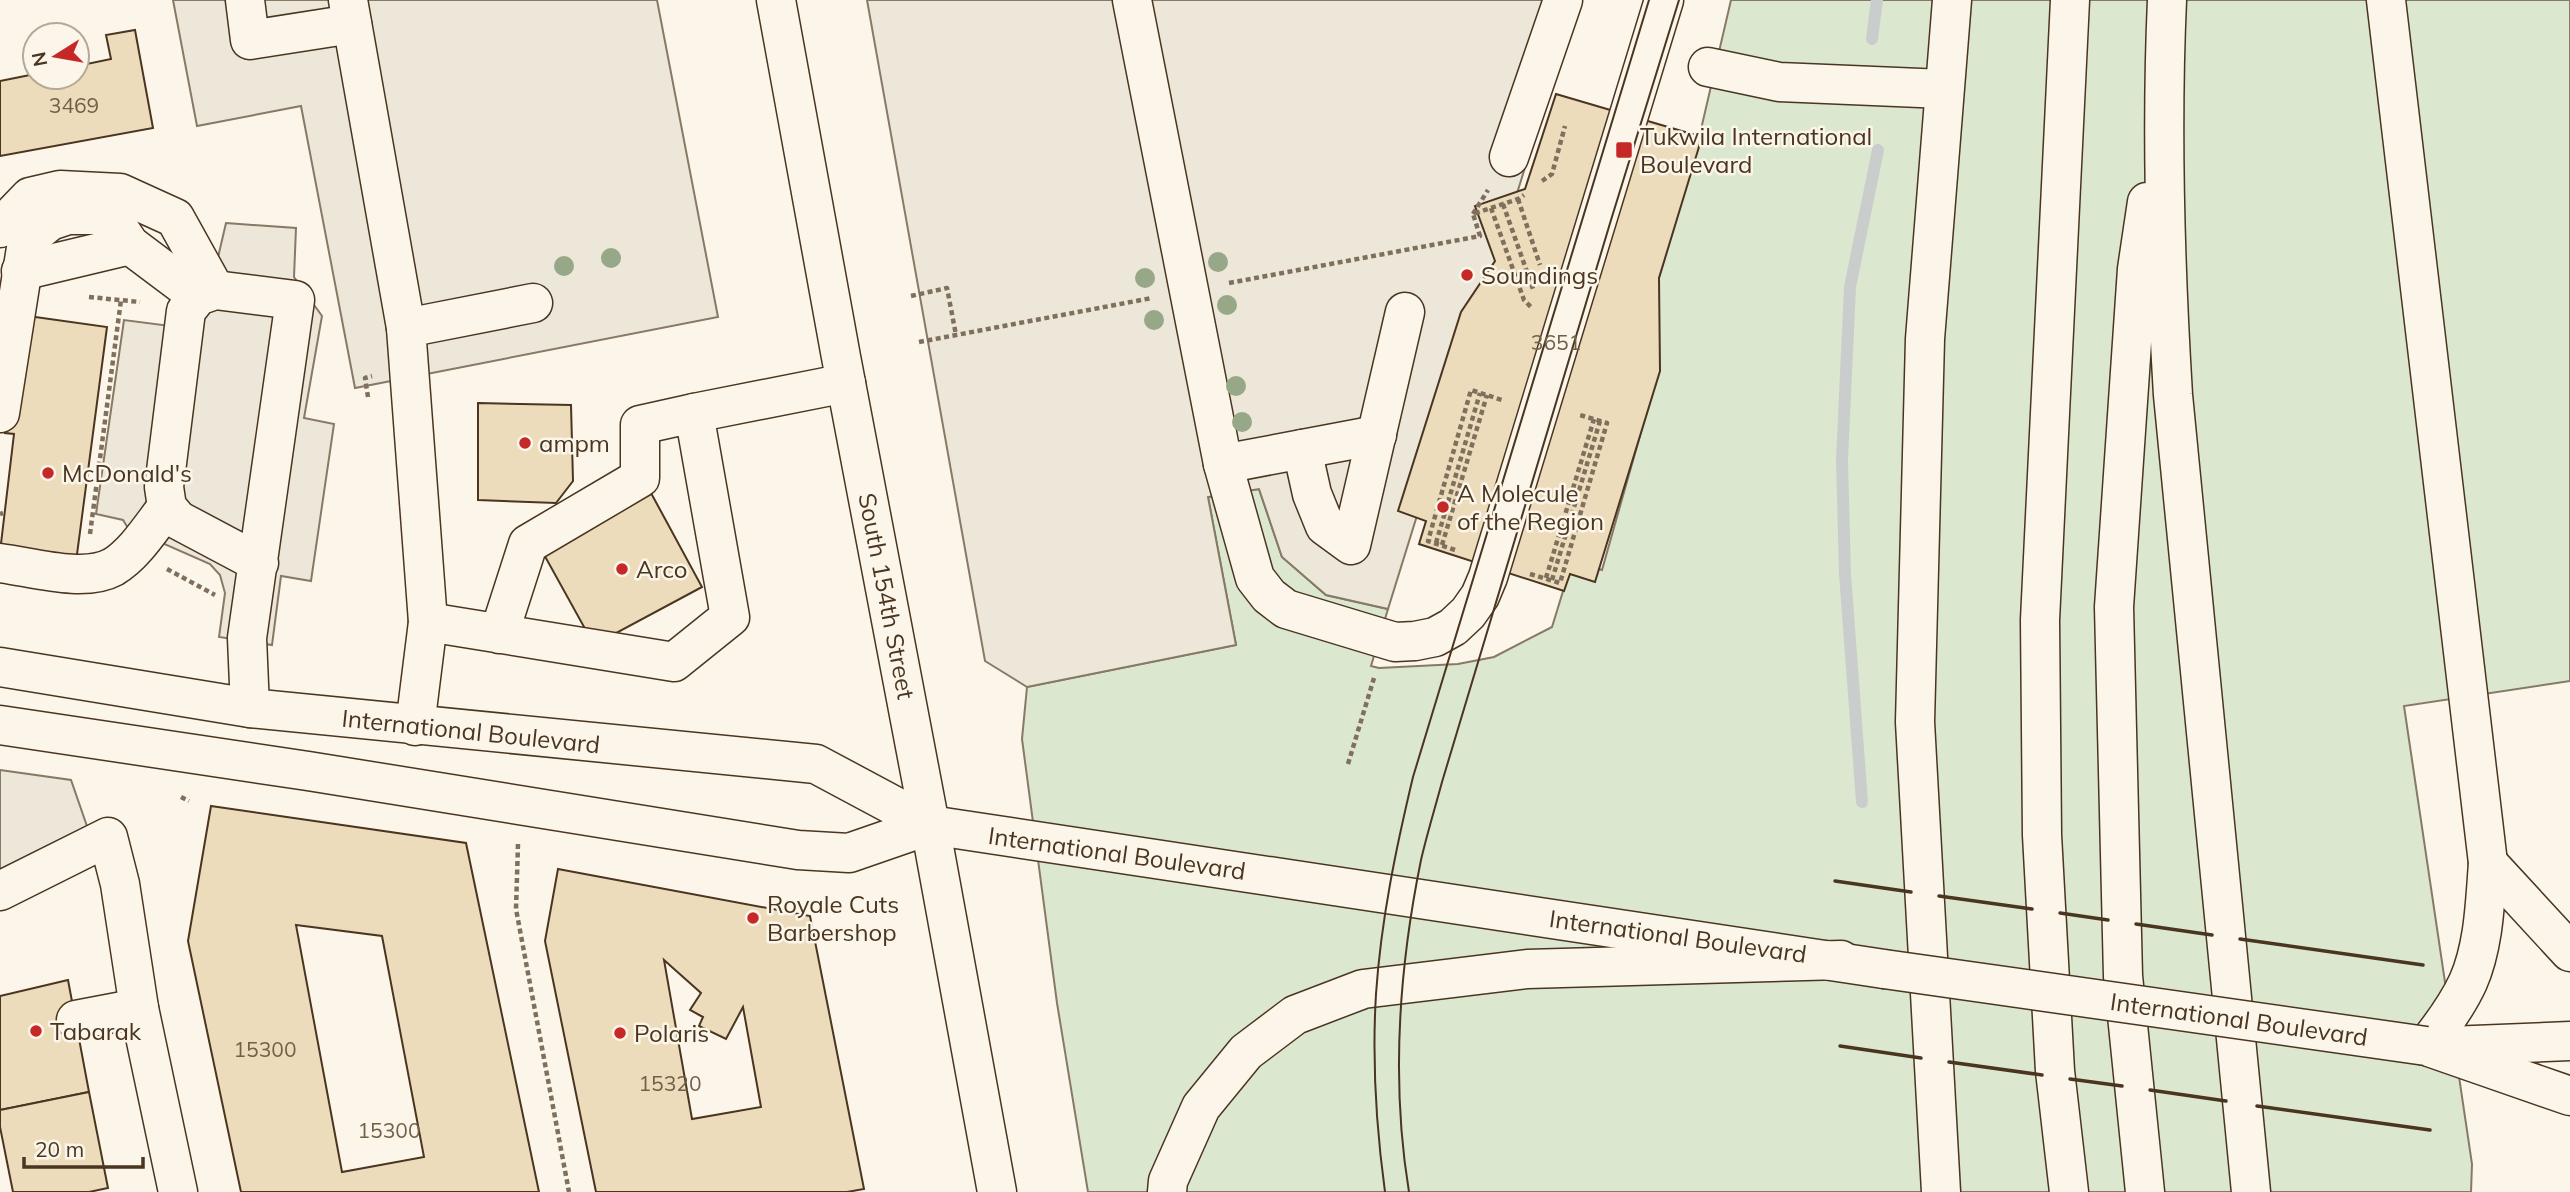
<svg xmlns="http://www.w3.org/2000/svg" width="2570" height="1192" font-family="Mulish,sans-serif">
  <style>
    .green { fill: #dce7d0; stroke: #887966; stroke-width: 2 }
    .parking { fill: #ede7d9; stroke: #887966; stroke-width: 2 }
    .lines { fill: none; stroke-linecap: round; stroke-linejoin: round }
    .stream { stroke: #c9cecd; stroke-width: 12 }
    .building { fill: #ecdcbc; stroke: #4a3520; stroke-width: 2; fill-rule: evenodd }
    .minor-casing { stroke: #4a3520; stroke-width: 41 }
    .major-casing { stroke: #4a3520; stroke-width: 41 }
    .highway-casing { stroke: #4a3520; stroke-width: 41 }
    .path { stroke: #7f6f5c; stroke-width: 4.5; stroke-dasharray: 5 3.5; stroke-linecap: butt }
    .minor { stroke: #fbf6e9; stroke-width: 38 }
    .major { stroke: #fbf6e9; stroke-width: 38 }
    .highway { stroke: #fbf6e9; stroke-width: 38 }
    .tram { stroke: #4a3520; stroke-width: 2 }
    .major-bridge-casing { stroke: #4a3520; stroke-width: 41; stroke-linecap: butt }
    .major-bridge { stroke: #fbf6e9; stroke-width: 38 }
    .wall { stroke: #4a3520; stroke-width: 3.5 }
    .tree { fill: #96a887 }
    .poi-dot { fill: #c62828; stroke: #fbf6e9; stroke-width: 2.5 }
    .labels { text-anchor: middle; dominant-baseline: central; stroke-width: 5; stroke-linejoin: round; paint-order: stroke }
    .number-label { font-size: 21px; fill: #725f47 }
    .poi-label { font-size: 24px; fill: #4a3520; stroke: #fbf6e9; text-anchor: start }
    .street-label { font-size: 24px; fill: #4a3520; stroke: #fbf6e9 }
  </style>
  <rect width="100%" height="100%" fill="#fbf6e9"/>
  <polygon class="green" points="1731,0 2570,0 2570,681 2404,706 2472,1164 2471,1192 1088,1192 1057,1003 1022,739 1027,687 1236,645 1208,497 1259,489 1282,557 1326,595 1388,609 1371,666 1379,668 1458,664 1494,657 1552,627 1572,562 1602,570 1658,372 1658,281 1699,138"/>
  <g class="parking">
    <polygon points="173,0 657,0 718,317 355,388 301,106 197,126"/>
    <polygon points="867,0 1577,0 1388,609 1326,595 1282,557 1259,489 1208,497 1236,645 1027,687 985,661"/>
    <polygon points="226,223 296,228 294,277 322,316 304,418 334,424 311,581 281,576 272,645 219,637 225,593 220,575 210,564 128,528 123,520 96,514 124,320 201,330"/>
    <polygon points="0,770 71,780 89,832 0,877"/>
  </g>
  <g class="lines">
    <g class="stream">
      <polyline points="1872,39 1877,0"/>
      <polyline points="1862,802 1845,574 1842,460 1850,287 1878,150"/>
    </g>
  </g>
  <g class="building">
    <polygon points="135,30 153,128 0,156 0,81 35,74 35,77 77,77 77,66 111,59 106,35"/>
    <polygon points="1556,94 1702,137 1659,278 1660,371 1595,582 1570,574 1564,591 1419,544 1426,521 1398,511 1461,312 1495,261 1475,206 1525,189"/>
    <polygon points="21,315 107,327 76,562 0,552 14,434 5,433"/>
    <polygon points="478,403 571,405 573,481 556,503 478,500"/>
    <polygon points="651,493 702,587 594,645 542,551"/>
    <path d="M211,806L466,843L539,1192H241L188,941ZM296,925L382,936L424,1157L342,1172Z"/>
    <path d="M558,869L810,916L864,1189L847,1192H596L545,941ZM664,960L701,993L690,1010L703,1017L699,1026L726,1039L743,1007L761,1107L692,1119Z"/>
    <polygon points="68,980 89,1092 0,1110 0,996"/>
    <polygon points="89,1092 108,1188 89,1192 13,1192 0,1127 0,1110"/>
  </g>
  <g class="lines">
    <defs>
      <g id="minor">
        <polyline points="245,0 250,40 352,24"/>
        <polyline points="348,0 406,328 428,622 415,726"/>
        <polyline points="776,0 841,357 930,825"/>
        <polyline points="1132,0 1223,464 1255,578 1269,596 1286,609 1395,642 1415,641 1435,637 1453,627 1468,613 1480,596 1488,577 1664,0"/>
        <polyline points="1708,67 1779,82 1944,89"/>
        <polyline points="1509,157 1563,0"/>
        <polyline points="0,228 30,197 60,190 120,193 175,218 215,290"/>
        <polyline points="21,271 130,245"/>
        <polyline points="406,328 533,303"/>
        <polyline points="0,413 26,248 34,234 50,221 68,215 95,215 114,221 130,245 198,296"/>
        <polyline points="694,413 846,383"/>
        <polyline points="1302,449 1312,494 1325,526 1351,545 1405,312"/>
        <polyline points="1223,464 1377,435"/>
        <path d="M0,563C32,567 84,583 113,567C135,554 152,526 167,507"/>
        <polyline points="428,622 674,662 730,617 694,413 640,425 640,478 528,544 499,634"/>
        <polyline points="250,708 247,638 295,300 215,290 198,296 186,311 164,487 167,507 178,520 259,563"/>
        <polyline points="0,891 108,837 120,884 139,1008 178,1192"/>
        <polyline points="76,1020 139,1008"/>
      </g>
      <g id="major">
        <polyline points="0,667 250,708 816,764 930,825 1884,969"/>
        <polyline points="0,725 308,771 798,850 849,853 930,825"/>
        <polyline points="930,825 997,1192"/>
        <polyline points="2426,1046 2570,1096"/>
        <polyline points="2449,1046 2570,1041"/>
      </g>
      <g id="highway">
        <path d="M2167,0C2161,132 2165,263 2173,395L2251,1192"/>
        <path d="M2386,0L2488,863C2485,902 2484,946 2468,982C2457,1006 2442,1026 2426,1046"/>
        <polyline points="2488,863 2570,952"/>
        <polyline points="1167,1192 1168,1181 1201,1107 1246,1052 1295,1015 1363,989 1527,969 1841,960"/>
        <polyline points="1941,1192 1915,722 1925,339 1952,0"/>
        <polyline points="2069,1192 2055,1071 2042,835 2040,620 2070,0"/>
        <polyline points="2145,1192 2123,976 2114,607 2137,269 2147,202"/>
      </g>
    </defs>
    <use href="#minor" class="minor-casing"/>
    <use href="#major" class="major-casing"/>
    <use href="#highway" class="highway-casing"/>
    <g class="path">
      <polyline points="1542,181 1552,174 1565,126"/>
      <polyline points="1518,199 1540,265"/>
      <polyline points="1503,204 1533,289"/>
      <polyline points="1491,208 1524,300 1531,307"/>
      <polyline points="1473,214 1488,190"/>
      <polyline points="1229,283 1480,236 1473,214 1518,199 1524,195"/>
      <polyline points="911,296 947,288 956,335"/>
      <polyline points="89,297 140,302"/>
      <polyline points="919,342 1152,298"/>
      <polyline points="368,397 365,378 372,376"/>
      <polyline points="0,514 3,513"/>
      <polyline points="90,534 121,300"/>
      <polyline points="1436,543 1480,393"/>
      <polyline points="1442,545 1487,395"/>
      <polyline points="1455,550 1428,541 1471,390 1502,400"/>
      <polyline points="167,569 215,595"/>
      <polyline points="1530,574 1560,583 1607,423 1580,415"/>
      <polyline points="1546,578 1594,419"/>
      <polyline points="1552,580 1600,421"/>
      <polyline points="1348,764 1374,678"/>
      <polyline points="181,797 189,801"/>
      <polyline points="518,844 516,909 569,1192"/>
    </g>
    <use href="#minor" class="minor"/>
    <use href="#major" class="major"/>
    <use href="#highway" class="highway"/>
    <g class="tram">
      <path d="M1385,1192C1376,1126 1372,1060 1376,994C1381,920 1396,848 1413,777L1649,0"/>
      <path d="M1409,1192C1391,1083 1399,968 1421,860C1427,834 1435,808 1442,782L1611,220L1679,0"/>
    </g>
    <defs>
      <polyline id="major-bridge" points="1884,969 2426,1046"/>
    </defs>
    <use href="#major-bridge" class="major-bridge-casing"/>
    <use href="#major-bridge" class="major-bridge"/>
    <g class="wall">
      <polyline points="1835,881 1911,892"/>
      <polyline points="1939,896 2032,909"/>
      <polyline points="2060,913 2108,920"/>
      <polyline points="2136,924 2212,935"/>
      <polyline points="2240,939 2423,965"/>
      <polyline points="1840,1046 1921,1058"/>
      <polyline points="1949,1062 2042,1075"/>
      <polyline points="2070,1079 2122,1086"/>
      <polyline points="2150,1090 2226,1101"/>
      <polyline points="2257,1106 2430,1130"/>
    </g>
  </g>
  <g class="tree">
    <circle cx="611" cy="258" r="10"/>
    <circle cx="1218" cy="262" r="10"/>
    <circle cx="564" cy="266" r="10"/>
    <circle cx="1145" cy="278" r="10"/>
    <circle cx="1227" cy="305" r="10"/>
    <circle cx="1154" cy="320" r="10"/>
    <circle cx="1236" cy="386" r="10"/>
    <circle cx="1242" cy="422" r="10"/>
  </g>
  <g class="poi-dot">
    <rect x="1615" y="141" width="18" height="18" rx="3.5"/>
    <circle cx="1467" cy="275" r="7"/>
    <circle cx="525" cy="443" r="7"/>
    <circle cx="48" cy="473" r="7"/>
    <circle cx="1443" cy="507" r="7"/>
    <circle cx="622" cy="569" r="7"/>
    <circle cx="753" cy="918" r="7"/>
    <circle cx="36" cy="1031" r="7"/>
    <circle cx="620" cy="1033" r="7"/>
  </g>
  <g class="labels">
    <g class="number-label">
      <text x="74" y="105">3469</text>
      <text x="1556" y="342">3651</text>
      <text x="265" y="1049">15300</text>
      <text x="670" y="1083">15320</text>
      <text x="389" y="1130">15300</text>
    </g>
    <g class="poi-label">
      <text x="1640" y="136">Tukwila International<tspan x="1640" dy="28">Boulevard</tspan></text>
      <text x="1481" y="275">Soundings</text>
      <text x="539" y="443">ampm</text>
      <text x="62" y="473">McDonald's</text>
      <text x="1457" y="493">A Molecule<tspan x="1457" dy="28">of the Region</tspan></text>
      <text x="636" y="569">Arco</text>
      <text x="767" y="904">Royale Cuts<tspan x="767" dy="28">Barbershop</tspan></text>
      <text x="50" y="1031">Tabarak</text>
      <text x="634" y="1033">Polaris</text>
    </g>
    <g class="street-label">
      <text transform="translate(887 596) rotate(79)">South 154th Street</text>
      <text transform="translate(471 731) rotate(6)">International Boulevard</text>
      <text transform="translate(1117 853) rotate(8)">International Boulevard</text>
      <text transform="translate(1678 936) rotate(8)">International Boulevard</text>
      <text transform="translate(2239 1019) rotate(8)">International Boulevard</text>
    </g>
  </g>
  <g transform="translate(56 56) rotate(259)"><circle r="33" fill="#fbf6e9" stroke="#b4a999" stroke-width="2"/>
  <path d="M0-5L12 26L0 18L-12 26Z" fill="#c62828"/>
  <text y="-10" font-size="19" font-weight="bold" text-anchor="middle" fill="#4a3520">N</text>
  </g>
  <path d="M24 1157v10h119v-10" fill="none" stroke="#4a3520" stroke-width="3.5"/>
  <text x="35" y="1157" font-size="21" fill="#4a3520" stroke="#fbf6e9" stroke-width="5" paint-order="stroke">20 m</text>
</svg>
